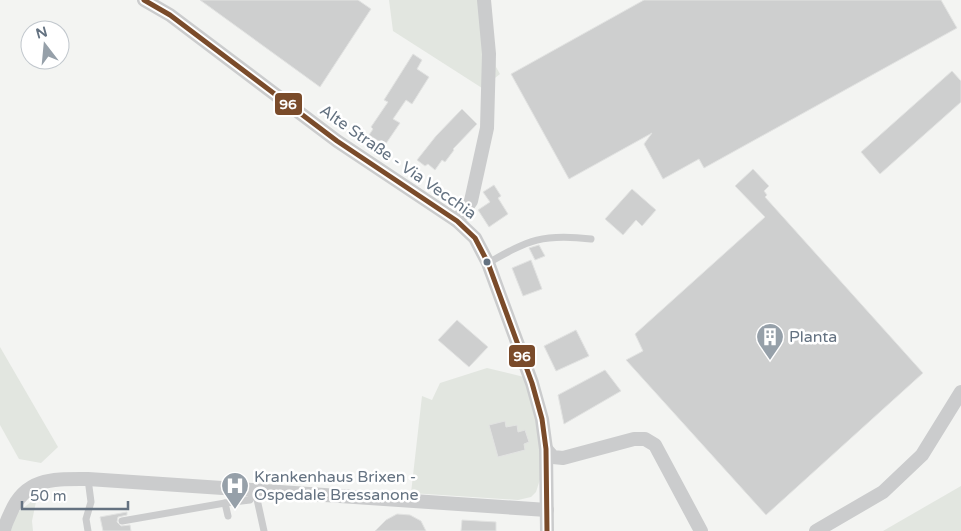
<svg xmlns="http://www.w3.org/2000/svg" width="961" height="531" font-family="'Varela Round',sans-serif">
  <style>
    .green { fill: #e2e6e0 }
    .building { fill: #cecfcf; stroke: #e2e3e2 }
    .lines { fill: none; stroke-linecap: round; stroke-linejoin: round }
    .service { stroke: #cbcccd; stroke-width: 7 }
    .minor { stroke: #cbcccd; stroke-width: 14 }
    .bus-1-casing { stroke: #fff; stroke-width: 9 }
    .bus-1 { stroke: #7a4b2a; stroke-width: 5 }
    .bus-dot { fill: #647281; stroke: #fff; stroke-width: 2 }
    .labels { text-anchor: middle; dominant-baseline: central; stroke-width: 5; stroke-linejoin: round; paint-order: stroke }
    .street-label { font-size: 16px; fill: #647281; stroke: #fff }
    .poi-label { font-size: 16px; fill: #647281; stroke: #fff; text-anchor: start }
    .line-badge { stroke: #fff; stroke-width: 2 }
    .badge-label { font-size: 14px; text-anchor: middle; font-weight: bold; fill: #fff }
  </style>
  <rect width="100%" height="100%" fill="#f3f4f2"/>
  <g class="green">
    <polygon points="389,0 489,0 496,67 500,74 482,88 393,31"/>
    <polygon points="0,347 58,447 41,463 19,459 0,425"/>
    <polygon points="487,368 524,377 538,426 541,476 536,492 531,497 518,500 411,493 422,396 432,400 440,383"/>
    <polygon points="961,486 961,531 883,531"/>
    <polygon points="37,497 32,521 33,531 11,531 16,514"/>
  </g>
  <g class="building">
    <polygon points="200,0 358,0 371,9 320,87"/>
    <polygon points="644,0 941,0 957,28 704,168 699,159 663,179 644,144 652,133 569,179 511,74"/>
    <polygon points="413,54 422,60 417,69 429,77 412,104 406,100 393,119 400,123 385,145 369,135 373,129 371,127 388,102 384,100"/>
    <polygon points="952,71 961,81 961,102 880,174 861,152"/>
    <polygon points="462,109 477,124 453,149 454,150 445,162 442,160 435,170 428,164 425,166 417,160 436,136"/>
    <polygon points="753,169 769,186 764,191 767,195 765,197 923,373 766,515 626,360 643,351 635,334 765,217 735,186"/>
    <polygon points="494,185 501,196 498,198 508,214 489,227 478,210 490,202 483,192"/>
    <polygon points="632,189 656,210 642,226 636,220 623,235 605,219"/>
    <polygon points="539,245 545,256 535,260 529,248"/>
    <polygon points="531,260 542,289 523,296 512,268"/>
    <polygon points="457,320 488,347 469,367 438,340"/>
    <polygon points="576,330 589,356 556,371 544,346"/>
    <polygon points="605,370 621,391 564,424 558,395"/>
    <polygon points="505,421 506,427 517,425 518,432 525,430 529,442 524,444 525,450 498,457 489,425"/>
    <polygon points="127,512 127,515 118,517 117,522 121,526 130,525 131,531 103,531 100,517"/>
    <polygon points="397,514 410,515 421,521 426,531 375,531 386,520"/>
    <polygon points="462,520 496,522 496,531 461,531"/>
  </g>
  <g class="lines">
    <g class="service">
      <path d="M488,263C529,240 543,233 591,239"/>
      <polyline points="88,479 91,502 86,519 88,531"/>
      <polyline points="255,490 264,531"/>
      <polyline points="225,503 228,516"/>
      <polyline points="122,521 225,503 250,500 255,491"/>
    </g>
    <g class="minor">
      <polyline points="144,0 170,15 337,141 457,221 475,238 488,263 532,383 542,419 546,449 547,531"/>
      <polyline points="457,221 471,201 487,128 489,54 484,0"/>
      <polyline points="546,449 553,457 563,458 634,439 645,439 655,445 701,531"/>
      <path d="M4,531C5,524 8,519 11,512C26,477 54,479 88,479L547,510"/>
      <polyline points="816,531 883,492 922,455 961,392"/>
    </g>
    <defs>
      <polyline id="bus-1" points="144,0 170,15 337,141 457,221 475,238 488,263 532,383 542,419 546,449 547,531"/>
    </defs>
    <use href="#bus-1" class="bus-1-casing"/>
    <use href="#bus-1" class="bus-1"/>
  </g>
  <defs>
    <symbol id="building-pin" viewBox="-11 -11 22 30"><path d="M0 17L-7.5 6A9.5 9.5 0 1 1 7.5 6Z" fill="#96a0a9" stroke="#fff"/><path d="M-4-6H4V6H1V3H-1V6H-4ZM-2.5-4.3h1.7v1.8h-1.7ZM.8-4.3h1.7v1.8H.8ZM-2.5-1h1.7V.8h-1.7ZM.8-1h1.7V.8H.8Z" fill="#fff"/></symbol>
    <symbol id="hospital-pin" viewBox="-11 -11 22 30"><path d="M0 17L-7.5 6A9.5 9.5 0 1 1 7.5 6Z" fill="#96a0a9" stroke="#fff"/><path d="M-5-5h3v3.5h4V-5h3V5h-3V1.5h-4V5h-3Z" fill="#fff"/></symbol>
  </defs>
  <g fill-rule="evenodd">
    <use href="#building-pin" x="754" y="321" width="32" height="43"/>
    <use href="#hospital-pin" x="219" y="470" width="32" height="43"/>
  </g>
  <circle class="bus-dot" cx="487" cy="262" r="4.5"/>
  <g class="labels">
    <g class="street-label">
      <text transform="translate(398 162) rotate(35)">Alte Straße - Via Vecchia</text>
    </g>
    <g class="poi-label">
      <text x="789" y="337">Planta</text>
      <text x="254" y="477">Krankenhaus Brixen -<tspan x="254" dy="18">Ospedale Bressanone</tspan></text>
    </g>
  </g>
  <g class="line-badge">
    <rect x="274" y="92" width="29" height="24" rx="5" fill="#7a4b2a"/>
    <rect x="508" y="344" width="28" height="24" rx="5" fill="#7a4b2a"/>
  </g>
  <g class="badge-label">
    <text x="288" y="109">96</text>
    <text x="522" y="361">96</text>
  </g>
  <g transform="translate(45 45) rotate(344)"><circle r="24" fill="#ffffff" stroke="#c1c7cd"/>
  <path d="M0-4L9 19L0 12L-9 19Z" fill="#96a0a9"/>
  <text y="-8" font-size="14" font-weight="bold" text-anchor="middle" fill="#647281">N</text>
  </g>
  <path d="M22 501v8h106v-8" fill="none" stroke="#647281" stroke-width="2.5"/>
  <text x="30" y="501" font-size="15" fill="#647281" stroke="#ffffff" stroke-width="4" paint-order="stroke">50 m</text>
</svg>
